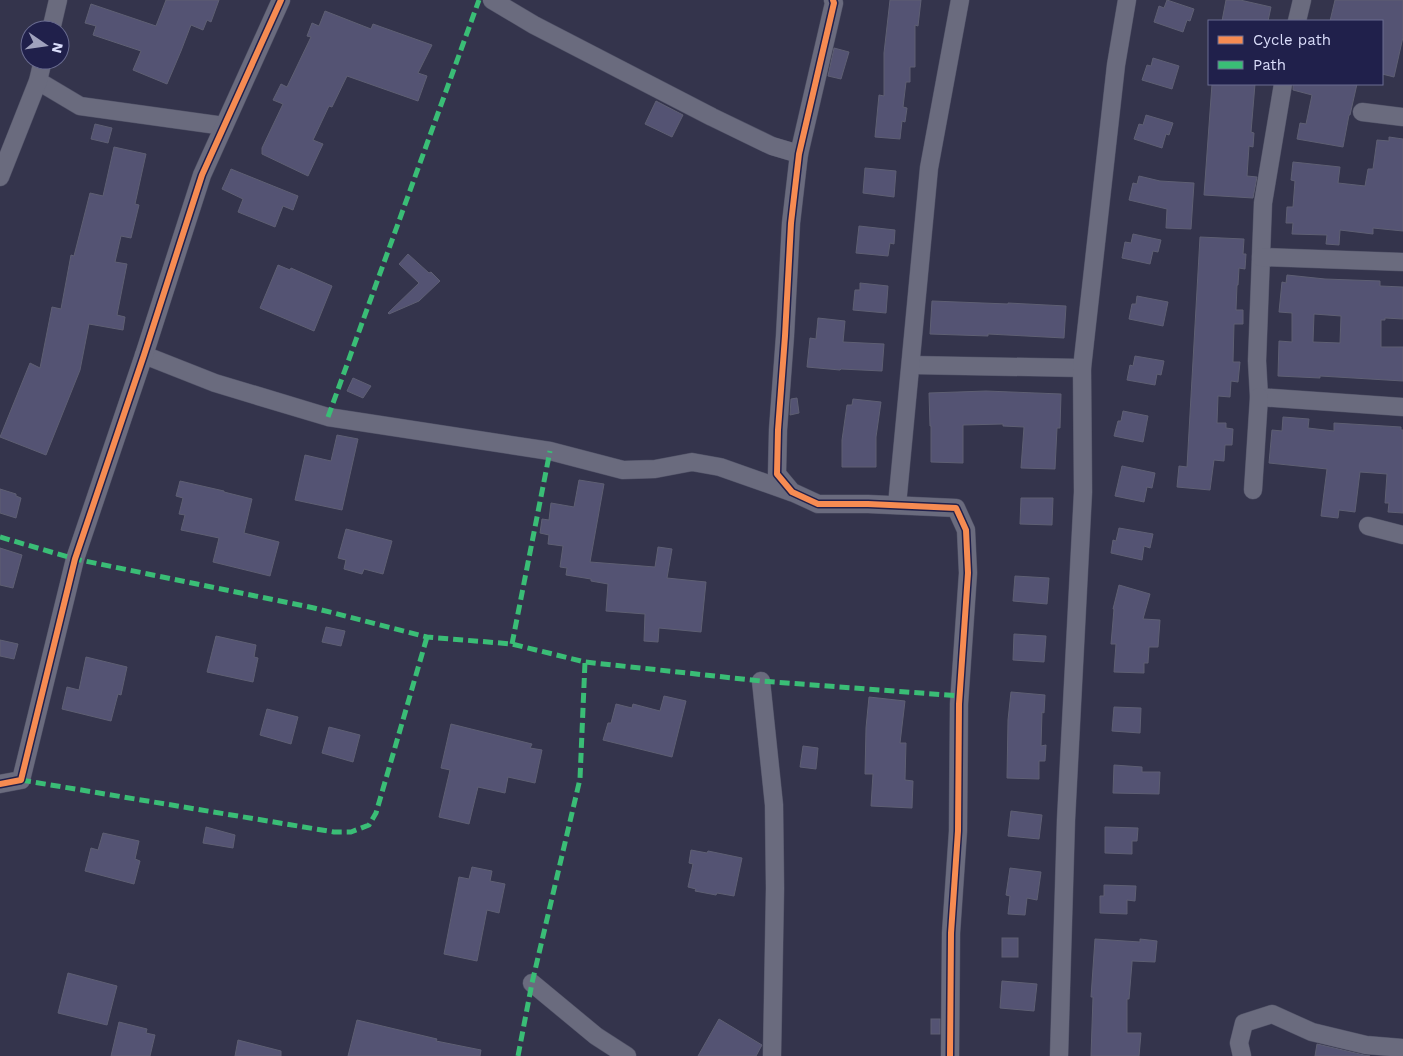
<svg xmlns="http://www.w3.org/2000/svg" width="1403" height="1056" font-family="'Work Sans',sans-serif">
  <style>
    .building { fill: #545373; stroke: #5e5f73; fill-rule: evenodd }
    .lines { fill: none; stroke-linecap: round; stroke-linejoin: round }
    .minor-casing { stroke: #4f5065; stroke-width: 19 }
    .minor { stroke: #6a6b7e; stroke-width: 18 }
    .quiet { stroke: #3abd76; stroke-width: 5; stroke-dasharray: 10 5; stroke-linecap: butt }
    .cycleway-casing { stroke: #20204b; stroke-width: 9 }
    .cycleway { stroke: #f68b52; stroke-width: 6 }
  </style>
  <rect width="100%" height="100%" fill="#34344c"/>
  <g class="building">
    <polygon points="166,0 219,0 211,22 207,20 203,30 191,25 181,51 167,84 133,70 141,51 93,35 96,26 85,23 91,4 156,26"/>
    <polygon points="890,0 921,0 918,26 915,25 915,67 910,67 910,82 906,82 903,107 907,108 905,122 902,121 900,139 875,137 879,95 884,96 884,53"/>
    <polygon points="1167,0 1194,9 1190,21 1187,20 1183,32 1154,22 1159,6 1164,8"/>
    <polygon points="1226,0 1240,0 1271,7 1268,21 1222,21"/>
    <polygon points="1335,0 1403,0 1403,37 1394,77 1382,74 1382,21 1330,21"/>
    <polygon points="325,11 371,29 373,24 432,45 418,73 427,76 418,101 347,76 332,107 329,106 313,140 323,144 308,176 262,154 262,148 283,104 273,100 281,84 287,87 311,37 307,36 312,23 319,26"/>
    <polygon points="834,48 849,52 841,79 828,76"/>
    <polygon points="1153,58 1179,66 1172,89 1142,80 1147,65 1151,66"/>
    <polygon points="1212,84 1255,84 1251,132 1254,133 1253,147 1249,146 1247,176 1257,177 1253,198 1204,195"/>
    <polygon points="1293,84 1357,84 1350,115 1349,115 1343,147 1297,139 1300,123 1306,124 1312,95 1293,90"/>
    <polygon points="656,101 683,115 672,137 645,124"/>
    <polygon points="1146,115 1173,123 1169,135 1166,134 1162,148 1134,139 1139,124 1143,125"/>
    <polygon points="95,124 112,128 108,143 91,139"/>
    <polygon points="1389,137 1403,139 1403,231 1373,228 1373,234 1340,230 1339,245 1326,244 1327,235 1292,234 1293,223 1286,223 1287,207 1293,207 1295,181 1291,180 1293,162 1340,167 1338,183 1365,186 1368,169 1373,169 1377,140 1389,141"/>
    <polygon points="114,147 146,154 135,204 139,205 131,238 121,236 115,262 127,264 117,315 125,317 123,330 89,324 80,370 46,455 0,437 30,363 40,368 52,307 61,309 71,255 74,256 90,193 103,196"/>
    <polygon points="865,168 896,171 894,197 863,193"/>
    <polygon points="231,169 298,196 293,210 283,206 275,227 238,212 243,199 222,189"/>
    <polygon points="1139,176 1160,181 1194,183 1191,229 1166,228 1167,209 1129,200 1133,183 1137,184"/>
    <polygon points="859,226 895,230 894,244 890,243 888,256 856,253"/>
    <polygon points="1133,234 1161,240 1158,252 1153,251 1150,264 1122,258 1125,242 1131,243"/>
    <polygon points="1200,237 1244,239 1243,254 1246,254 1245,269 1239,268 1238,285 1237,285 1236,310 1243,310 1243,324 1234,324 1233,362 1240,362 1238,382 1231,381 1230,397 1218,396 1217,423 1226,423 1226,428 1233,429 1232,445 1225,445 1224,461 1214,460 1210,490 1177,487 1179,466 1187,467"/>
    <polygon points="408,254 429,273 431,272 440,281 419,301 389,314 388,313 419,283 399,264"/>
    <polygon points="278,265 290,270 291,268 332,286 314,331 260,308"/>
    <path d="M1287,275L1325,279L1380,281V286L1403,287V319L1385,318V320H1381V347H1403V381L1320,376V378L1278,376L1279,341L1292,342V313L1279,312L1282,282L1286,283ZM1314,314L1341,316L1340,343L1313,342Z"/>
    <polygon points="860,283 888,286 886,313 853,310 855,290 860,290"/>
    <polygon points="1137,296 1168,302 1163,326 1129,319 1132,304 1136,304"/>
    <polygon points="932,301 1008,304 1008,303 1066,306 1064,338 988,334 988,336 930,334"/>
    <polygon points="818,318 845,321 843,342 884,344 882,371 841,369 840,370 807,367 810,338 816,339"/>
    <polygon points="1135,356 1164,361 1161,375 1157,374 1155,385 1127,380 1130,365 1133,366"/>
    <polygon points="353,378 371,386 363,398 347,391"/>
    <polygon points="986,391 1061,394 1060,428 1057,428 1055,469 1021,468 1024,427 1003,426 1003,424 963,425 963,463 931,462 931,426 930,426 929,393"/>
    <polygon points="797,398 799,413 790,415 791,399"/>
    <polygon points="853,399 881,402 876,437 876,467 842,467 842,440 847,405 852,405"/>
    <polygon points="1123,411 1148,416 1143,442 1114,436 1118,421 1121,421"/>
    <polygon points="1283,417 1309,419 1308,428 1334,431 1334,423 1401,427 1401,430 1403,430 1403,513 1388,512 1389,503 1385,503 1387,474 1360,472 1355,512 1339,510 1338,518 1321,516 1327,469 1269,463 1272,430 1282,431"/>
    <polygon points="337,435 358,439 342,510 295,500 305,455 331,461"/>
    <polygon points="1122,466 1155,473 1152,488 1147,487 1144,502 1115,496"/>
    <polygon points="579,480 604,484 590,562 655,567 658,547 672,549 667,578 706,582 701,632 659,628 658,642 644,641 645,614 606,611 608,584 591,581 591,579 566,575 567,568 560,567 563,546 548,544 549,535 540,533 542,519 549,520 551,503 574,507"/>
    <polygon points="180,481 224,491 224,492 252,499 244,533 279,542 270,576 213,562 219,538 181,530 185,515 179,514 183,498 176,496"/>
    <polygon points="0,489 16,494 16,496 21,498 16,518 0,513"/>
    <polygon points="1021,498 1053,498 1052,525 1020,524"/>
    <polygon points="1119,528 1153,534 1150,548 1144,546 1142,560 1111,553 1113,540 1116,541"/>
    <polygon points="346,529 392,541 383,574 364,569 362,574 344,569 346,560 338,558"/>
    <polygon points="0,548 22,555 13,588 0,585"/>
    <polygon points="1015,576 1049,578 1047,604 1013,601"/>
    <polygon points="1119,585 1150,594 1143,619 1160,620 1158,647 1149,647 1148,663 1144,663 1144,673 1114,672 1116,644 1111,644 1114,609 1113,609"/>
    <polygon points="326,627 345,631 341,646 322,642"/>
    <polygon points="1014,634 1046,636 1044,662 1013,660"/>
    <polygon points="216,636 256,645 254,657 258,658 253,682 207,672"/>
    <polygon points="0,640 18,644 14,659 0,656"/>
    <polygon points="86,657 127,667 121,695 118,694 111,721 62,709 67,687 79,690"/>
    <polygon points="1011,692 1045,695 1044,713 1042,712 1041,746 1046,745 1045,761 1039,761 1039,779 1007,778 1008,720"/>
    <polygon points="664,696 686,701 672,757 603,740 608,723 611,723 616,704 632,708 633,704 660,711"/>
    <polygon points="869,697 905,701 900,743 906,743 905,780 913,781 912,808 871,806 873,774 865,774 866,728"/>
    <polygon points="1114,707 1141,708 1140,733 1112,731"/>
    <polygon points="267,709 298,717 291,744 260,735"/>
    <polygon points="451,724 532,744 530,748 542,750 535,783 508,777 505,793 478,787 469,824 439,817 450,770 441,768"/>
    <polygon points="329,727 360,735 353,762 322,753"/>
    <polygon points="803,746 818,748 816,769 800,767"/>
    <polygon points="1114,765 1142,767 1142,772 1160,772 1159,794 1113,793"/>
    <polygon points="1011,811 1042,815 1039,839 1008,836"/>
    <polygon points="206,827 235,835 233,848 203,843"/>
    <polygon points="1105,827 1138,828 1137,841 1132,841 1132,854 1105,853"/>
    <polygon points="103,833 139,841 135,859 140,861 134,884 85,871 91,848 98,850"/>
    <polygon points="691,850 707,853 708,851 742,858 734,896 717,893 716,895 695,891 696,889 688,887 693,864 689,863"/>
    <polygon points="472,867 492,871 490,881 505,884 499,913 487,910 477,961 444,954 459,877 469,879"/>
    <polygon points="1010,868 1041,872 1037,900 1027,898 1025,915 1008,914 1010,896 1006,895"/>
    <polygon points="1104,885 1136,886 1135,901 1127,900 1127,914 1100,913 1100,896 1104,896"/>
    <rect x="1002" y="938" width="16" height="19"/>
    <polygon points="1095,939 1140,942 1140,939 1157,941 1155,962 1132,961 1132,963 1129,999 1127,999 1127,1033 1141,1033 1139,1056 1091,1056 1093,997 1091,997"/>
    <polygon points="68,973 117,986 107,1025 58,1013"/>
    <polygon points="1002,981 1037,984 1034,1011 1000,1008"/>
    <polygon points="719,1019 762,1045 756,1056 698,1056"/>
    <rect x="931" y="1019" width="9" height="15"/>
    <polygon points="357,1020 437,1039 436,1041 481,1050 480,1056 348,1056"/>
    <polygon points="119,1022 147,1029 146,1033 155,1035 150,1056 111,1056"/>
    <polygon points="238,1040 281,1051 281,1056 235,1056"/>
    <polygon points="1317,1044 1364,1055 1370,1056 1315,1056"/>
  </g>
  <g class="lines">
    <defs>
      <g id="minor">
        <polyline points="492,0 534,25 712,117 772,146 799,154"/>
        <polyline points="833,0 834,3 799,154 791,223 785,336 778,430 777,474 792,492 818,504 868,504 956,508 966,530 968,573 959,704 958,831 951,933 950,1056"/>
        <polyline points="1297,21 1302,0"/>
        <polyline points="51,30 58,0"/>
        <polyline points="38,81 80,106 224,126"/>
        <polyline points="1283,84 1263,203 1257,361 1259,397 1403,407"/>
        <polyline points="1362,112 1403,117"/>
        <polyline points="0,177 38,81 43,60"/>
        <polyline points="1261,257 1403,262"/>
        <polyline points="144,355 215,383 328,417 550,451 623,470 655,469 692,462 720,467 791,492"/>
        <polyline points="911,365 1082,368"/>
        <polyline points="1253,490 1259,397"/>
        <polyline points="897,505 929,168 960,0"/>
        <polyline points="1368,526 1403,535"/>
        <polyline points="761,681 774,805 775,888 772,1056"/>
        <polyline points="0,784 21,780 75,559 144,355 202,175 281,0"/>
        <polyline points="532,983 596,1036 627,1056"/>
        <polyline points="1059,1056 1066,820 1083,492 1082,368 1116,65 1127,0"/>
        <polyline points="1242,1056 1239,1043 1244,1023 1272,1014 1312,1032 1366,1045 1403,1048"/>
      </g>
    </defs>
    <use href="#minor" class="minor-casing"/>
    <use href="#minor" class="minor"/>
    <g class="quiet">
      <polyline points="328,417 479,0"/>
      <polyline points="0,537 75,559 314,608 427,637 512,644 585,662 761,681 960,696"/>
      <polyline points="512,644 550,451"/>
      <polyline points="21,780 334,832 351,832 369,825 376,813 427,637"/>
      <polyline points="518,1056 532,983 580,779 585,662"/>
    </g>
    <defs>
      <g id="cycleway">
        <polyline points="833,0 834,3 799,154 791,223 785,336 778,430 777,474 792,492 818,504 868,504 956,508 966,530 968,573 959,704 958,831 951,933 950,1056"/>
        <polyline points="0,784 21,780 75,559 144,355 202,175 281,0"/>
      </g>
    </defs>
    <use href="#cycleway" class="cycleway-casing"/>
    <use href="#cycleway" class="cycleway"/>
  </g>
  <rect x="1208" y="20" width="175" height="65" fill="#20204b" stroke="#6a6c91"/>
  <rect x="1218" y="36" width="25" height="8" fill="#f68b52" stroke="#6a6c91"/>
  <text x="1253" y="45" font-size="15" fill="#daddfa">Cycle path</text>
  <rect x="1218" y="61" width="25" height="8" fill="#3abd76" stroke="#6a6c91"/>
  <text x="1253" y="70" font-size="15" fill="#daddfa">Path</text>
  <g transform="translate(45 45) rotate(103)"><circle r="24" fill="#20204b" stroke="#6a6c91"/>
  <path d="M0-4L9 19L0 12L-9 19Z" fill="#a0a2bd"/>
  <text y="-8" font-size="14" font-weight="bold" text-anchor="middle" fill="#daddfa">N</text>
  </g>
</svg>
